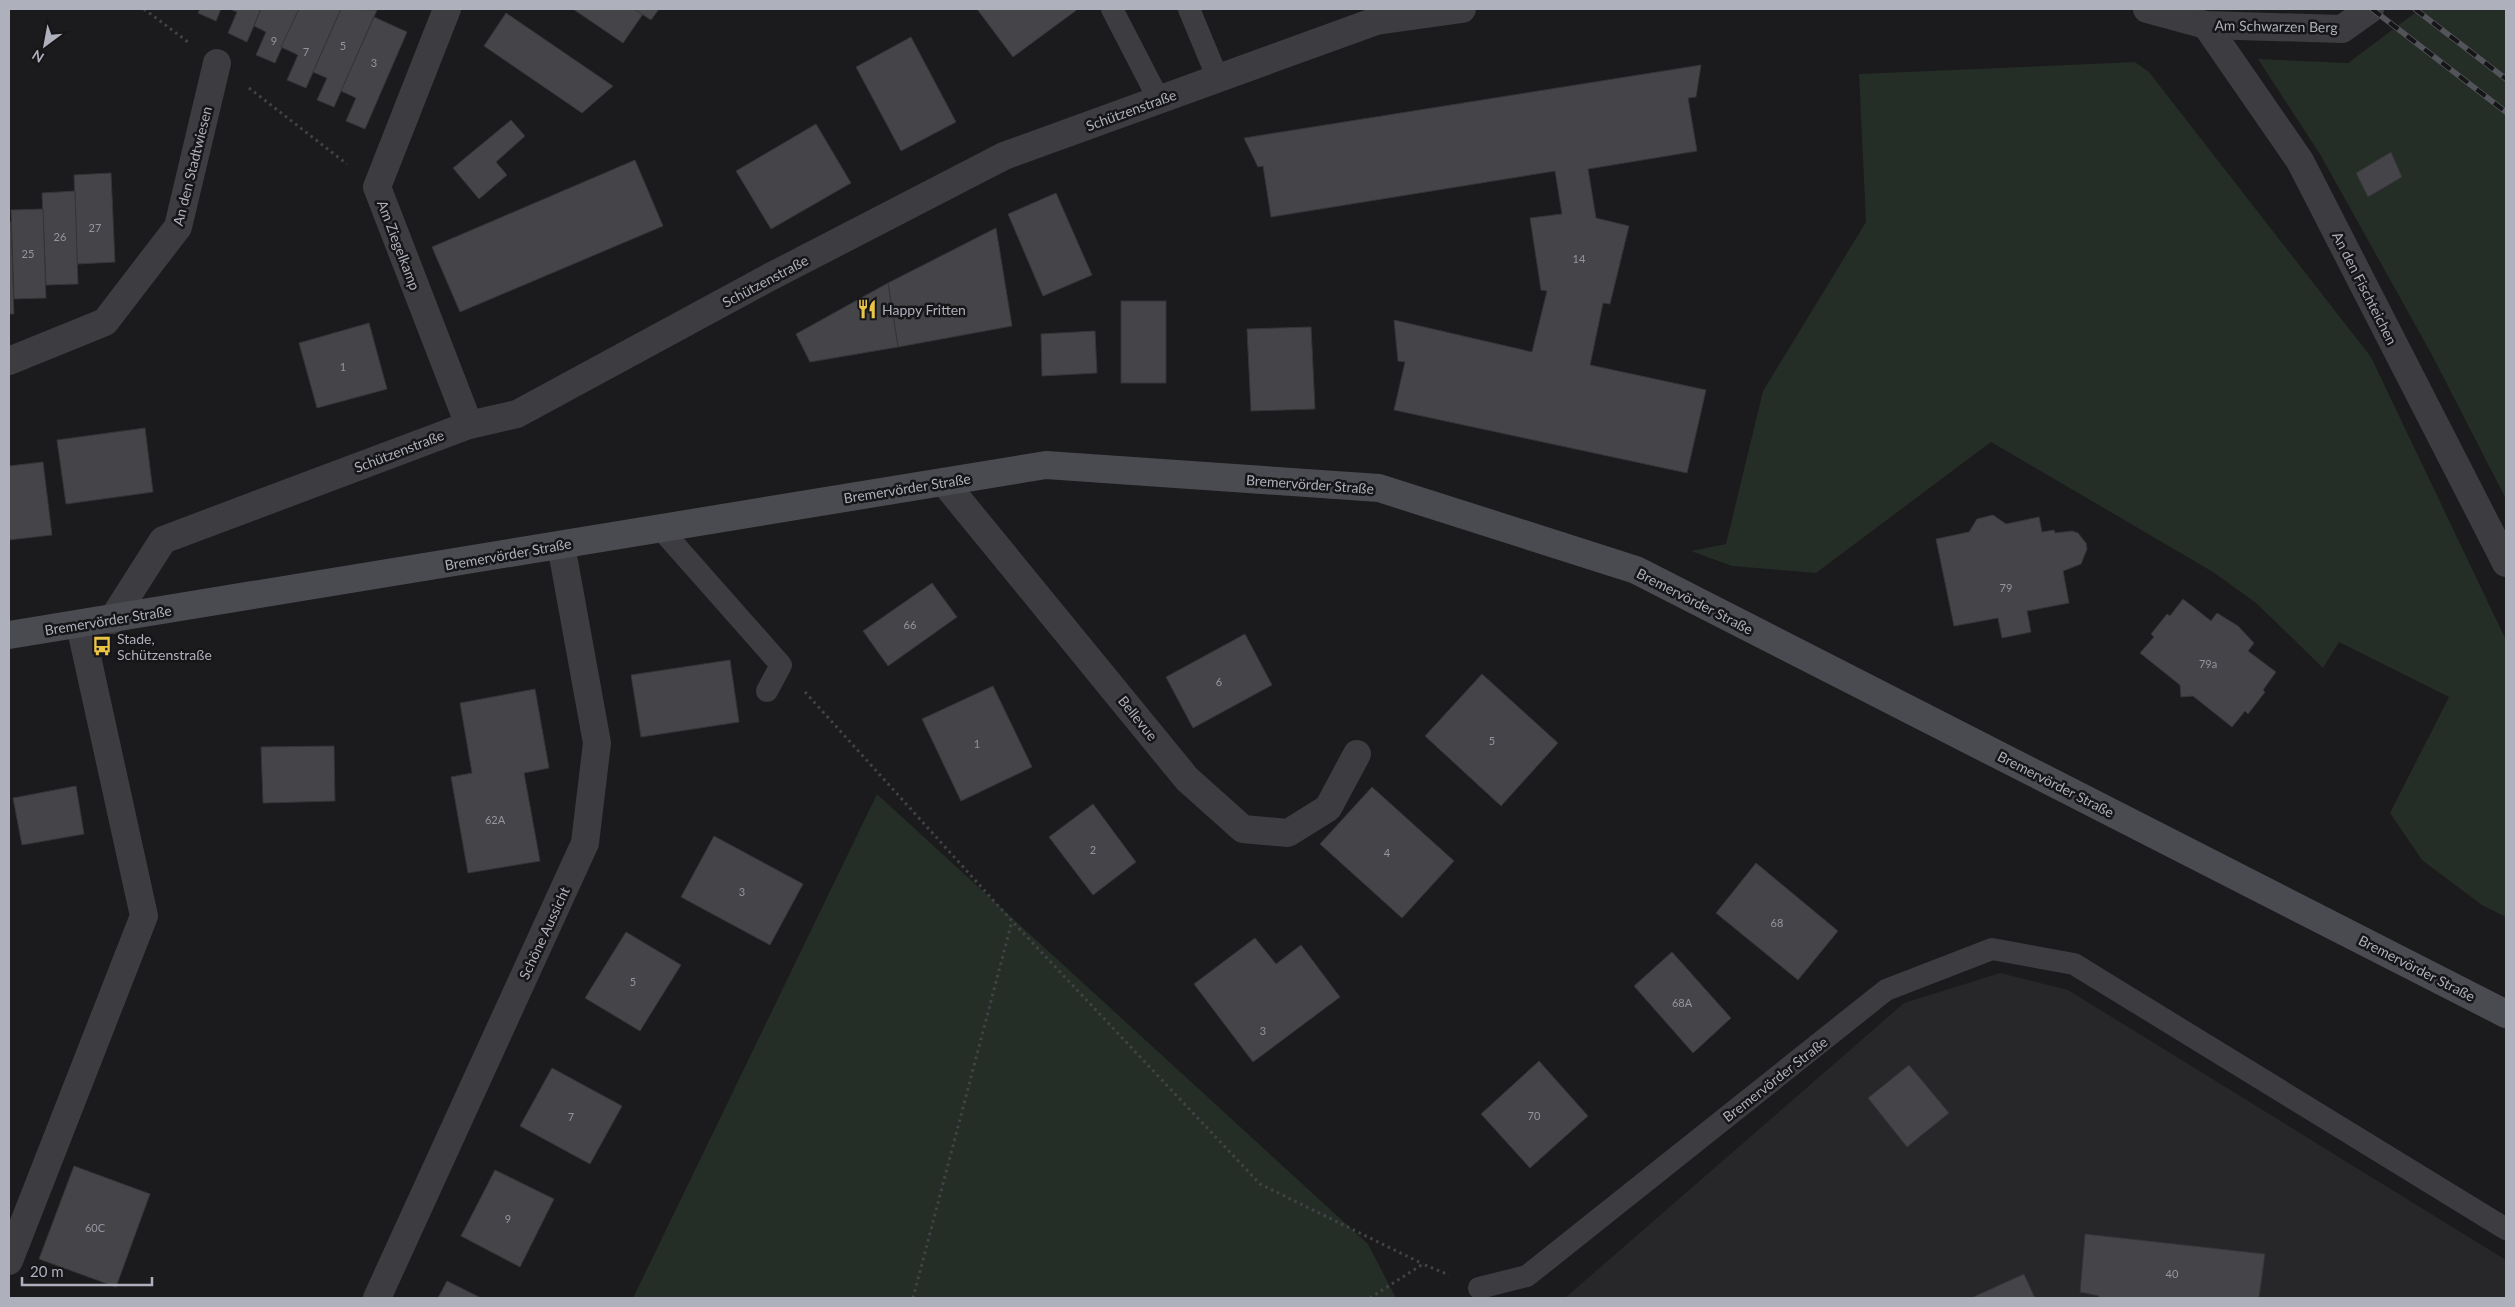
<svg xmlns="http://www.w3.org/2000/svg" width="2515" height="1307" font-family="Lato,sans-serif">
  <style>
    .built { fill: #272629 }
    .green { fill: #242d26 }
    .building { fill: #454549; stroke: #353438 }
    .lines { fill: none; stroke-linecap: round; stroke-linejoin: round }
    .path { stroke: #424348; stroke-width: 3; stroke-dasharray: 2.5 4; stroke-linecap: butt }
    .service { stroke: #3c3c41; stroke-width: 22 }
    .minor { stroke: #3c3c41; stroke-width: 28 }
    .secondary { stroke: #4a4b51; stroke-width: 28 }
    .rail-casing { stroke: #53545a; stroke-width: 5.5 }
    .rail { stroke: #161518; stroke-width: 4; stroke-dasharray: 11; stroke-linecap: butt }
    .labels { text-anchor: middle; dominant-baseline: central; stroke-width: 5; stroke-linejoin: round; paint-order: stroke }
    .number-label { font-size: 11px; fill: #94959e }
    .street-label { font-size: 14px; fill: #aeb0bb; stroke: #161518 }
    .poi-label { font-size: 14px; fill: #aeb0bb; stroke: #161518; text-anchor: start }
  </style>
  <rect width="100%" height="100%" fill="#1b1a1c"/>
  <polygon class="built" points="2000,973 2068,990 2506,1260 2506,1298 1565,1298 1904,1003"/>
  <g class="green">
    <polygon points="2420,9 2506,9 2506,499 2432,355 2321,156 2258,59 2348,63"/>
    <polygon points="2135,62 2149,72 2371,357 2506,640 2506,917 2482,905 2422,860 2390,813 2449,697 2339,642 2323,668 2256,603 2213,572 1991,442 1816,573 1732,566 1691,551 1726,544 1763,391 1866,222 1859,74"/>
    <polygon points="877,794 1368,1244 1396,1298 633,1298"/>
  </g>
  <g class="building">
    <polygon points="200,9 221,9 216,21 198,13"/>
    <polygon points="230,9 261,9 247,42 228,33 237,12"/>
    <polygon points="261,9 299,9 275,63 256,55 266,32 254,26"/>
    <polygon points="299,9 341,9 306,88 287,80 298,55 281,47"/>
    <polygon points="341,9 377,10 334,107 317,100 327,78 313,72"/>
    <polygon points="573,9 634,9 643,14 623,43"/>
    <polygon points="634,9 659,9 651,20"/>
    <polygon points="977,9 1078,9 1013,57"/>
    <polygon points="506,13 613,86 582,113 484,46"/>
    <polygon points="374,17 407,32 365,129 346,121 356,98 341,91"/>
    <polygon points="911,37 956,122 901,151 856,67"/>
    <polygon points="1701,65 1696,97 1688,98 1697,151 1588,169 1596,218 1629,226 1610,304 1603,303 1590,365 1706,390 1687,473 1394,410 1405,362 1398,361 1394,320 1532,352 1547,291 1541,290 1530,218 1562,214 1555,171 1271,217 1263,166 1258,167 1244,138"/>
    <polygon points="511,120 525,136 496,162 507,175 479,199 453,168"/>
    <polygon points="816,124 851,183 771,229 736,171"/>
    <polygon points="2391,152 2402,177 2368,197 2356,173"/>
    <polygon points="635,160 663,226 460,312 432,247"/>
    <polygon points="111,173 115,262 77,264 74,175"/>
    <polygon points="75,191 78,284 46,285 42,193"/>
    <polygon points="1056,193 1092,275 1043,296 1008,214"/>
    <polygon points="43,209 46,298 14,299 11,210"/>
    <polygon points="9,222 11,222 14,314 9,314"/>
    <polygon points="996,228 1012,326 898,347 888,283"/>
    <polygon points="888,283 898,347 810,362 796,334"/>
    <rect x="1121" y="301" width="45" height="82"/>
    <polygon points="369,323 387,389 317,408 299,343"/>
    <polygon points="1311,327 1315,409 1251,411 1247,329"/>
    <polygon points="1095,331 1097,373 1042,376 1041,334"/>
    <polygon points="145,428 153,492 66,504 57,440"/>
    <polygon points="43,462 52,535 9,540 9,466"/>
    <polygon points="1993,515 2006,524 2039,517 2042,532 2054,530 2055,533 2072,531 2078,533 2086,543 2087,549 2081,564 2063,571 2069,603 2027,611 2031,632 2002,638 1998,618 1954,626 1936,539 1969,532 1977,519"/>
    <polygon points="932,583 957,617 888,666 863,631"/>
    <polygon points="2183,599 2211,621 2217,613 2238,626 2254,643 2248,651 2276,672 2263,690 2265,692 2248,714 2245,711 2232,727 2193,696 2181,697 2180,685 2140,653 2154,637 2151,634 2167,614 2170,616"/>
    <polygon points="1245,634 1272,685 1193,728 1166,677"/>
    <polygon points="730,660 739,722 641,737 631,675"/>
    <polygon points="1482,674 1558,743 1501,806 1425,736"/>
    <polygon points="993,686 1032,767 961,801 922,719"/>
    <polygon points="535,689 549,768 524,773 540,861 468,873 451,777 472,773 460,703"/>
    <polygon points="334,746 335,801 263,803 261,747"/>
    <polygon points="76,786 84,834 22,845 13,798"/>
    <polygon points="1372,787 1454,861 1402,918 1320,844"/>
    <polygon points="1093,804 1136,862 1093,895 1049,837"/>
    <polygon points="714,836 803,884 770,945 681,897"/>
    <polygon points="1756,863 1838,931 1798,980 1716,913"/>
    <polygon points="626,932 681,965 640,1031 585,998"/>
    <polygon points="1255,938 1276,964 1301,945 1340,997 1253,1062 1194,984"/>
    <polygon points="1672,952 1731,1018 1693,1053 1634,986"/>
    <polygon points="1539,1061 1588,1116 1530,1168 1481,1114"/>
    <polygon points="1909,1065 1949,1113 1907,1147 1868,1098"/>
    <polygon points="552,1068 622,1106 590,1164 520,1126"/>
    <polygon points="74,1166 150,1194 116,1287 39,1259"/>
    <polygon points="495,1170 554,1199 520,1267 461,1236"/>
    <polygon points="2085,1234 2265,1254 2259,1298 2099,1298 2099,1296 2080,1292"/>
    <polygon points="2024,1274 2035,1298 1971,1298"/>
    <polygon points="447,1281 481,1298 438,1298"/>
  </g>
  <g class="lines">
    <g class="path">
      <polyline points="144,9 188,42"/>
      <polyline points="249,88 347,164"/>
      <polyline points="805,692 1012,921 1260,1184 1423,1264"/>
      <polyline points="913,1298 1012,921"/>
      <polyline points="1370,1298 1423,1264 1449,1275"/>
    </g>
    <g class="service">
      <polyline points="1112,9 1159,100"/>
      <polyline points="1189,9 1218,79"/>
      <polyline points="660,528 781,665 767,691"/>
      <polyline points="1479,1288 1527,1276 1886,990 1992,949 2074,964 2506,1229"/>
    </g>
    <g class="minor">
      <polyline points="447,9 377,187 469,425"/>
      <polyline points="2147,9 2206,25 2342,29 2370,9"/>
      <polyline points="2206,25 2300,161 2506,563"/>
      <polyline points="9,361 105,322 178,227 217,63"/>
      <polyline points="944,482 1187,779 1243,829 1288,833 1328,808 1357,754"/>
      <polyline points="112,620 163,540 469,425 517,414 768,278 1004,156 1376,21 1462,9"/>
      <polyline points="9,1261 144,916 80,625"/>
      <polyline points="377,1298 585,843 597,743 561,545"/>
    </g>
    <polyline class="secondary" points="9,635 1046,465 1379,488 1636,570 2506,1014"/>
    <defs>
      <g id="rail">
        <polyline points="2372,9 2506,112"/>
        <polyline points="2415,9 2506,79"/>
      </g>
    </defs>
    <use href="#rail" class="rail-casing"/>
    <use href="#rail" class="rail"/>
  </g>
  <defs>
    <symbol id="restaurant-bare" viewBox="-9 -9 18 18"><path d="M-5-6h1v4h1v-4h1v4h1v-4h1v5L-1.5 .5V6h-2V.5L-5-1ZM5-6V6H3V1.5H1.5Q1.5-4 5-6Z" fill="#eac545" stroke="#161518" stroke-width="2.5" paint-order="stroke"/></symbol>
    <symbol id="bus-bare" viewBox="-9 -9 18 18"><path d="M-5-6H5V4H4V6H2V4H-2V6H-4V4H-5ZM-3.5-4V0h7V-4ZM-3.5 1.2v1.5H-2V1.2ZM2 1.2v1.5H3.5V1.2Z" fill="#eac545" stroke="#161518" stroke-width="2.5" paint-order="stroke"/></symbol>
  </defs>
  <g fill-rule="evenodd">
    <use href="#restaurant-bare" x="853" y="295" width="28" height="28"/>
    <use href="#bus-bare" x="88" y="632" width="28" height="28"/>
  </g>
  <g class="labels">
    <g class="number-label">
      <text x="274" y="40">9</text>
      <text x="343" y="45">5</text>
      <text x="306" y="51">7</text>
      <text x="374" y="62">3</text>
      <text x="95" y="227">27</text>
      <text x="60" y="236">26</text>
      <text x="28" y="253">25</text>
      <text x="1579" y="258">14</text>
      <text x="343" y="366">1</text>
      <text x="2006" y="587">79</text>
      <text x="910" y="624">66</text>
      <text x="2208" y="663">79a</text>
      <text x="1219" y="681">6</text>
      <text x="1492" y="740">5</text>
      <text x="977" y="743">1</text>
      <text x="495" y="819">62A</text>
      <text x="1093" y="849">2</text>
      <text x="1387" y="852">4</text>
      <text x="742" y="891">3</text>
      <text x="1777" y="922">68</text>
      <text x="633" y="981">5</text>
      <text x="1682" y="1002">68A</text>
      <text x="1263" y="1030">3</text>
      <text x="1534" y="1115">70</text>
      <text x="571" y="1116">7</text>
      <text x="508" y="1218">9</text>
      <text x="95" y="1227">60C</text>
      <text x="2172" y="1273">40</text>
    </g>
    <g class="street-label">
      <text transform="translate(2276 26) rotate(1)">Am Schwarzen Berg</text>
      <text transform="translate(1131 110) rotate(-20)">Schützenstraße</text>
      <text transform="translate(192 166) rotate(-76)">An den Stadtwiesen</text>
      <text transform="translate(399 245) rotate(69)">Am Ziegelkamp</text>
      <text transform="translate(765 281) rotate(-28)">Schützenstraße</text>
      <text transform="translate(2365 288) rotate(63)">An den Fischteichen</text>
      <text transform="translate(399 451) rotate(-21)">Schützenstraße</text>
      <text transform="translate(1310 484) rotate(4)">Bremervörder Straße</text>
      <text transform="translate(907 488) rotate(-9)">Bremervörder Straße</text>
      <text transform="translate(508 554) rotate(-10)">Bremervörder Straße</text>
      <text transform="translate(1695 601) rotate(27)">Bremervörder Straße</text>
      <text transform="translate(108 620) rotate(-9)">Bremervörder Straße</text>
      <text transform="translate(1138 718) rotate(51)">Bellevue</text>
      <text transform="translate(2056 784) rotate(27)">Bremervörder Straße</text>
      <text transform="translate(544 933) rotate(-65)">Schöne Aussicht</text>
      <text transform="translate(2417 968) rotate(27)">Bremervörder Straße</text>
      <text transform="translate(1775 1079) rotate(-38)">Bremervörder Straße</text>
    </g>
    <g class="poi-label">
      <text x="882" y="309">Happy Fritten</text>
      <text x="117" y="638">Stade,<tspan x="117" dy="16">Schützenstraße</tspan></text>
    </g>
  </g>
  <rect width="2515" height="1307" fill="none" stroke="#aeb0bb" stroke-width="20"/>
  <g transform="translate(45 45) rotate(212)" stroke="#161518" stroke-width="4" paint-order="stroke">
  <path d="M0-4L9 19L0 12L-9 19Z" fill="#aeb0bb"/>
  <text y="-8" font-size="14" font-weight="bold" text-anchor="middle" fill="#aeb0bb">N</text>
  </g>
  <path d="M22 1277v8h130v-8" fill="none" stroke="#aeb0bb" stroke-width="2.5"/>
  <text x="30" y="1277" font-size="15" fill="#aeb0bb" stroke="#161518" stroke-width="4" paint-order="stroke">20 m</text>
</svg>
